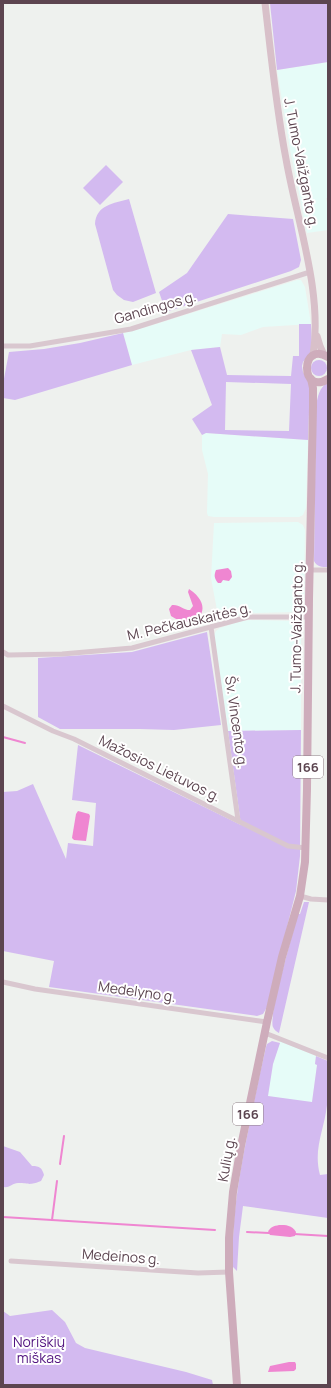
<svg xmlns="http://www.w3.org/2000/svg" width="331" height="1388" font-family="Manrope,sans-serif">
  <style>
    .commercial { fill: #e6fcf8 }
    .green { fill: #d3baf0; fill-rule: evenodd }
    .water { fill: #ef86d1 }
    .lines { fill: none; stroke-linecap: round; stroke-linejoin: round }
    .stream { stroke: #ef86d1; stroke-width: 2 }
    .street { stroke: #d9c7cf; stroke-width: 5 }
    .secondary { stroke: #d8c0c9; stroke-width: 7 }
    .primary { stroke: #ceacbb; stroke-width: 8 }
    .labels { text-anchor: middle; dominant-baseline: central; stroke-width: 4; stroke-linejoin: round; paint-order: stroke }
    .shield { fill: #fff; stroke: #8d7d84; stroke-width: 1 }
    .shield-label { font-size: 13px; font-weight: bold; fill: #5c4550 }
    .street-label { font-size: 14px; fill: #5c4550; stroke: #fff }
    .park-label { font-size: 14px; fill: #521480; stroke: #fff }
  </style>
  <rect width="100%" height="100%" fill="#eef1ee"/>
  <g class="commercial">
    <polygon points="328,62 328,198 326,198 328,206 328,230 307,233 290,149 277,70"/>
    <polygon points="297,280 301,280 305,287 311,324 263,327 241,335 222,334 220,347 191,350 132,365 123,333 150,326"/>
    <polygon points="206,433 308,440 306,508 303,515 299,517 214,517 208,516 207,513 208,474 202,450 202,435"/>
    <polygon points="298,522 303,525 305,530 304,603 300,612 248,613 219,621 211,578 214,523"/>
    <polygon points="249,620 297,621 301,626 301,730 228,731 214,635 216,631 220,628 238,622"/>
    <polygon points="280,1041 316,1056 315,1064 317,1065 312,1103 267,1096 273,1064"/>
  </g>
  <g class="green">
    <polygon points="270,3 328,3 328,62 277,70"/>
    <polygon points="106,165 123,182 100,205 83,188"/>
    <path d="M129,199L156,293L133,302L124,300L117,295L113,290L95,224C96,205 114,203 129,199Z"/>
    <polygon points="228,214 293,219 301,260 299,267 291,271 166,312 159,292 187,273"/>
    <path d="M299,324H311L312,345L311,352L303,362L302,366L303,372L310,385L308,440L206,433L202,435L192,419L212,405L191,350L220,347L227,375L291,376L293,356H299ZM226,382L291,384L289,431L225,430Z"/>
    <polygon points="123,333 132,365 15,400 3,398 3,384 9,352 44,349 80,343"/>
    <circle cx="319" cy="368" r="8"/>
    <path d="M328,382V567C322,567 317,567 314,561L316,406C318,396 319,388 328,382Z"/>
    <polygon points="207,632 221,725 174,730 140,729 60,729 38,717 38,658 132,652"/>
    <polygon points="301,730 300,856 296,891 267,1007 263,1014 257,1016 49,987 54,961 3,951 3,792 17,791 33,784 66,859 68,843 93,846 96,803 72,800 78,745 241,825 228,731"/>
    <path d="M304,902H309L279,1033C277,1032 274,1030 273,1027C268,1017 294,930 298,914H300Z"/>
    <path d="M272,1041L280,1043L273,1064L268,1096L312,1102L317,1065L315,1064L316,1056L328,1061C327,1075 328,1090 327,1105C324,1131 313,1149 320,1175L328,1174V1218L243,1206L239,1237L237,1271L233,1267C231,1218 240,1170 250,1122C255,1097 260,1072 266,1047L267,1044Z"/>
    <path d="M3,1146L20,1152L32,1166C40,1166 42,1168 44,1175L41,1181C28,1186 30,1183 18,1183C12,1183 11,1188 3,1187Z"/>
    <polygon points="52,1310 65,1322 76,1343 85,1348 186,1372 212,1380 213,1385 3,1385 3,1311 10,1316"/>
  </g>
  <g class="water">
    <path d="M228,568L231,571L232,577L229,581L223,580L221,583H218C214,578 214,575 216,570Z"/>
    <path d="M189,589C218,608 195,633 171,616L169,609L172,605C179,604 183,610 190,610L193,606L188,592Z"/>
    <polygon points="78,811 89,814 90,816 86,841 74,840 72,838 76,814"/>
    <path d="M279,1225C286,1225 292,1225 296,1232L295,1236L290,1237L270,1235L268,1232C270,1227 274,1226 279,1225Z"/>
    <polygon points="289,1362 295,1362 296,1364 296,1369 294,1371 268,1372 270,1366"/>
  </g>
  <g class="lines">
    <g class="stream">
      <polyline points="3,737 25,743"/>
      <polyline points="60,1164 64,1136"/>
      <polyline points="3,1217 215,1230"/>
      <polyline points="52,1220 57,1181"/>
      <polyline points="247,1232 269,1233"/>
      <polyline points="294,1234 328,1236"/>
    </g>
    <g class="street">
      <polyline points="3,346 30,346 131,329 310,272"/>
      <polyline points="310,570 328,570"/>
      <polyline points="211,627 238,820"/>
      <polyline points="3,652 8,655 62,654 132,648 248,617 309,617"/>
      <polyline points="3,706 53,731 74,739 288,846 306,848"/>
      <polyline points="300,896 311,899 328,900"/>
      <polyline points="3,982 35,989 267,1022"/>
      <polyline points="265,1033 328,1058"/>
      <polyline points="11,1261 198,1273 229,1272"/>
    </g>
    <g class="secondary">
      <path d="M265,3C271,55 276,107 286,159C297,222 323,292 313,356"/>
      <polyline points="317,336 320,346 324,355"/>
    </g>
    <g class="primary">
      <path d="M328,357C300,340 300,396 328,379"/>
      <polyline points="237,1385 229,1272 229,1238 233,1192 241,1146 267,1022 282,957 300,896 305,862 307,789 309,599 313,407 313,388 311,379"/>
    </g>
  </g>
  <g class="labels">
    <g class="shield">
      <rect x="293" y="756" width="30" height="22" rx="3"/>
      <rect x="233" y="1103" width="30" height="22" rx="3"/>
    </g>
    <g class="shield-label">
      <text x="308" y="767">166</text>
      <text x="248" y="1114">166</text>
    </g>
    <g class="street-label">
      <text transform="translate(302 163) rotate(79)">J. Tumo-Vaižganto g.</text>
      <text transform="translate(155 307) rotate(-16)">Gandingos g.</text>
      <text transform="translate(189 621) rotate(-13)">M. Pečkauskaitės g.</text>
      <text transform="translate(296 627) rotate(-89)">J. Tumo-Vaižganto g.</text>
      <text transform="translate(237 722) rotate(82)">Šv. Vincento g.</text>
      <text transform="translate(160 768) rotate(26)">Mažosios Lietuvos g.</text>
      <text transform="translate(137 991) rotate(8)">Medelyno g.</text>
      <text transform="translate(226 1159) rotate(-80)">Kulių g.</text>
      <text transform="translate(121 1256) rotate(4)">Medeinos g.</text>
    </g>
    <g class="park-label">
      <text x="39" y="1341">Noriškių<tspan x="39" dy="16">miškas</tspan></text>
    </g>
  </g>
  <rect width="331" height="1388" fill="none" stroke="#5c4550" stroke-width="8"/>
</svg>
